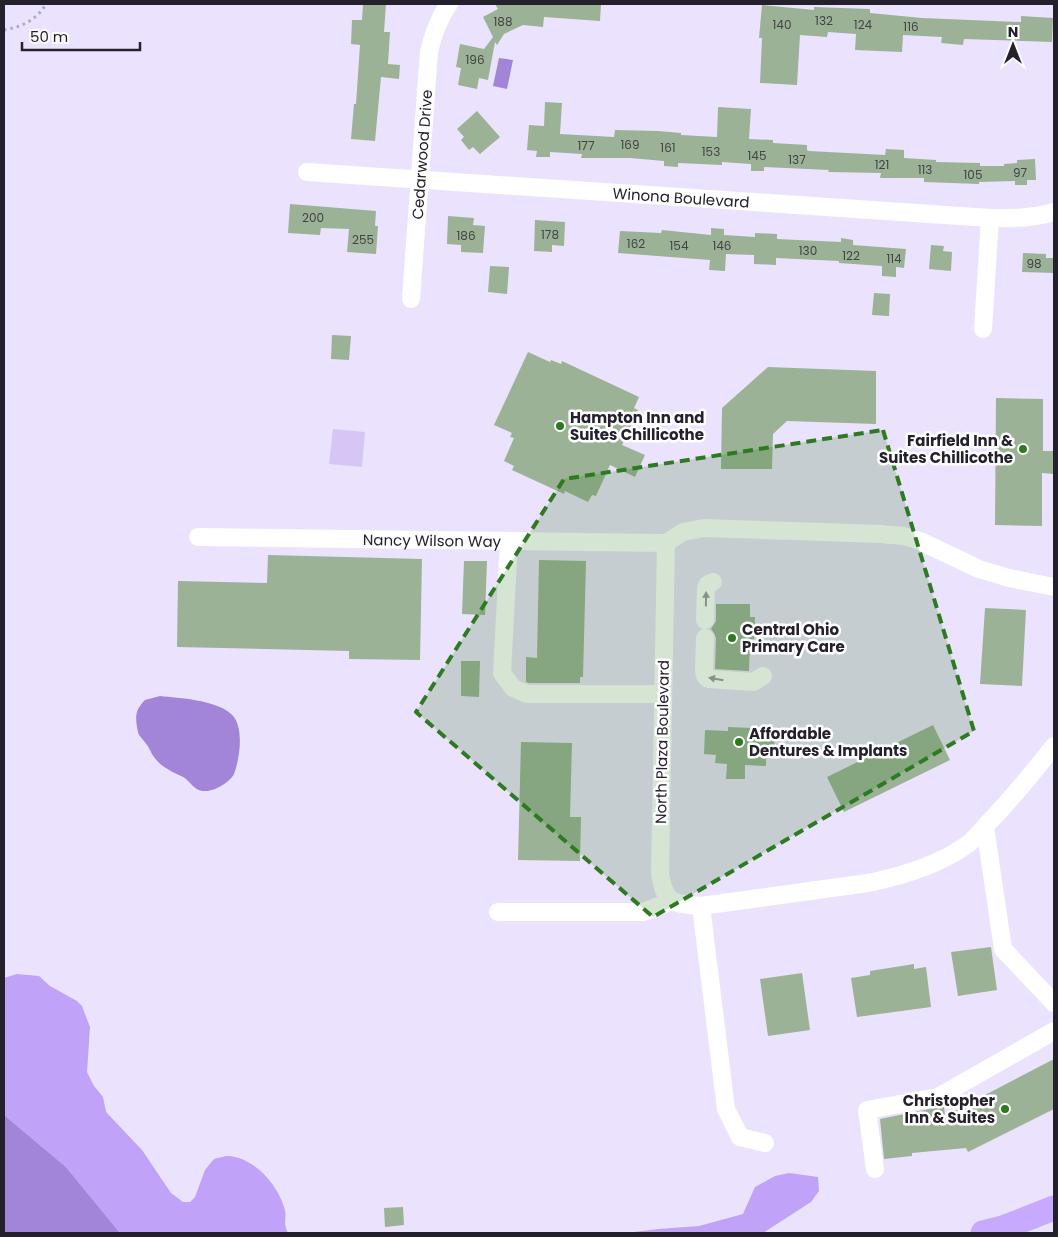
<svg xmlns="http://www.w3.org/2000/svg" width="1058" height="1237" font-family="Poppins,sans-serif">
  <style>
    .green { fill: #d5c6f5 }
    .forest { fill: #c0a2f8 }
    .water { fill: #a285d9 }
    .building { fill: #9bb297 }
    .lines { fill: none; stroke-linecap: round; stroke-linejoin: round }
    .path { stroke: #afa8be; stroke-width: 3; stroke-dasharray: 2.5 4; stroke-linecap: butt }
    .minor { stroke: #fff; stroke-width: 18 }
    .highway { stroke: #c7aafe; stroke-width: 25 }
    .oneway { fill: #9c9ba0 }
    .marked { fill: #2d7a21; fill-opacity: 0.2; stroke: #2d7a21; stroke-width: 4; stroke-dasharray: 10 6; stroke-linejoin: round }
    .poi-dot { fill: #2d7a21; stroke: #fff; stroke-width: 2 }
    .labels { text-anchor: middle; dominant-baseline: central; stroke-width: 5; stroke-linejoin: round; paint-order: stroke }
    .number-label { font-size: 12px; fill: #424447 }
    .street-label { font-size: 15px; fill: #24202c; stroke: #fff }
    .poi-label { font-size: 15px; font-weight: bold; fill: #24202c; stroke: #fff; text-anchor: start }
  </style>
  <rect width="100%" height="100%" fill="#ebe3fd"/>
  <polygon class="green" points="333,429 365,432 362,467 329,464"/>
  <g class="forest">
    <path d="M17,974L39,976L50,986L77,1001L82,1006L90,1027L87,1072L94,1086L103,1097L106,1112L142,1150L171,1193L183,1202H190L195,1197L205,1170L214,1159C218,1158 224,1156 229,1156C254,1158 277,1184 284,1207C288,1217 282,1221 288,1233H120L66,1167L4,1115V978Z"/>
    <polygon points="789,1173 818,1177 819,1191 811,1202 763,1233 626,1233 658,1229 699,1226 743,1214 755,1187 775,1176"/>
  </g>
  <g class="water">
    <polygon points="499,58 513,60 507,89 493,86"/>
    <path d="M160,696C180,698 214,700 230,713C245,724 240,758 234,774C230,782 215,791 206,791C193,792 191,780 181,776C168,770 156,764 150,750C147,744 143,740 139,735C137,730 135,717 137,712C138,708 142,703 145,700Z"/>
    <polygon points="4,1115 66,1167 120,1233 4,1233"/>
  </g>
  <g class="building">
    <polygon points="363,4 386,4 384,32 390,32 388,64 400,65 399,79 381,77 375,141 351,139 354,104 356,104 360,45 351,44 352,20 362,20"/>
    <polygon points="495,4 601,4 600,21 544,17 543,27 523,25 504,34 497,45 495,42 488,80 479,78 477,89 458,85 461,68 456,67 460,44 484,49 493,37 483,17 498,9"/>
    <polygon points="762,5 814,10 814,7 870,9 870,13 922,18 1021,22 1021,16 1053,18 1052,42 964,39 963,45 941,43 942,37 903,35 902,52 855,50 856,34 828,32 827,37 800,35 797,85 760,83 762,38 759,38"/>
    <polygon points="545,102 562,103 560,134 614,137 615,130 658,131 681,133 681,135 717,137 718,107 751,109 749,139 773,140 773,143 807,145 807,150 809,151 885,155 886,149 904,150 904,158 936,160 936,162 980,163 980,166 1004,166 1004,164 1017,163 1017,160 1035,159 1036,180 1027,180 1027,185 1015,185 1015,181 979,182 979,184 924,182 924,178 880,178 881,173 828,172 829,170 764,167 764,171 751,171 751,164 722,162 722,165 678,163 678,167 664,166 664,161 630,158 581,158 582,154 550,152 550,157 536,157 537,151 527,150 529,125 544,126"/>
    <polygon points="477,111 500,137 480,154 473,147 469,150 461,140 464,137 457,129"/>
    <polygon points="290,204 376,211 375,226 378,226 376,254 347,252 349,229 321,228 320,235 288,233"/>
    <polygon points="448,216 474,218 473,225 485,226 483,253 461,252 461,245 447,244"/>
    <polygon points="535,220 565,222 564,246 552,245 552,252 534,251"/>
    <polygon points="711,228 724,229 724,235 755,237 755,233 777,234 777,239 841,242 841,238 853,240 853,245 906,249 904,268 896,267 896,277 882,276 882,266 839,263 839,261 776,258 776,265 754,264 754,255 726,254 725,271 709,270 710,260 618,253 620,231 661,233 662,230 711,235"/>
    <polygon points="931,245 944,246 943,251 952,252 951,271 929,269"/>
    <polygon points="1023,253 1046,254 1046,258 1054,258 1054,273 1022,272"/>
    <polygon points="490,266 509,267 507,294 488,292"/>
    <polygon points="874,293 890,294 889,316 872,315"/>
    <polygon points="332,335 351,336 349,360 331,359"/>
    <polygon points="528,352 550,362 551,360 561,364 562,361 639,397 634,408 638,410 622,445 645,455 635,477 610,465 596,496 592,495 588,502 565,491 564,494 512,470 514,466 504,461 514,438 510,437 512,433 494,425"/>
    <polygon points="768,367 876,371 876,424 787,421 773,434 772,469 721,469 722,408"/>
    <polygon points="996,398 1043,399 1043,451 1054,451 1054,474 1042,473 1042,526 995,525"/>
    <polygon points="268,555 422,559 420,660 349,659 349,651 177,647 178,581 267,583"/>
    <polygon points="539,560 586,561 583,677 580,677 580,683 529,683 526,682 526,657 537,658"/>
    <polygon points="464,561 487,561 485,615 462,614"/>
    <polygon points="716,604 750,604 750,617 755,617 754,639 750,639 749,671 715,669 716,638 714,633 711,629 716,621"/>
    <polygon points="985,608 1026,610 1022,686 980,684"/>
    <polygon points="461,661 480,661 479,697 461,696"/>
    <polygon points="933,725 950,760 844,812 827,777"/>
    <polygon points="728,727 775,729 774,755 766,755 766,766 745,765 745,779 726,779 727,764 715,763 716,755 704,754 705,730 728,731"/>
    <polygon points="521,742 572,743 570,817 581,817 580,861 518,860"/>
    <polygon points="991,947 997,990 958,996 951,952"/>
    <polygon points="914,964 914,969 926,967 931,1007 857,1017 851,978 870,975 870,971"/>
    <polygon points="802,973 810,1030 768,1036 760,979"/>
    <polygon points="1054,1059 1054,1109 968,1152 966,1148 912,1153 912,1156 884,1159 880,1119 944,1106 945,1116"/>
    <polygon points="403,1207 404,1225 385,1227 384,1208"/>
  </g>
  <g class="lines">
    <path class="path" d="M4,30C21,27 37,20 46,4"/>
    <g class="minor">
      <path id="s1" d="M307,172L990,218C1012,219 1033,218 1054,212"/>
      <path id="s2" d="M411,299L429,52C433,34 438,19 449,4"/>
      <polyline points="983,329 990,218"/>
      <path id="s3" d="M198,537L666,543"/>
      <polyline points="509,541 502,673 513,688 527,694 662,694"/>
      <path d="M1054,587L1009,578L979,569L920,541L904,536L881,534L704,528L683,532L666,543L660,873C664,903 673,904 701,906L868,883C903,876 939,865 968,844C976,838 983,829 989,822C1013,798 1033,772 1054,746"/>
      <polyline points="705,620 706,588 708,584 713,582"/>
      <polyline points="705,638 704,670 705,676 708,679 753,682 763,676"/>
      <polyline points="985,827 1003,949 1054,1003"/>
      <polyline points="701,906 726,1109 740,1137 765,1143"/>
      <polyline points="498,912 643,912 672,901"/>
      <polyline points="875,1169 867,1110 938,1097 1054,1031"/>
    </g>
    <polyline class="highway" points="983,1233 1003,1228 1054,1208"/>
  </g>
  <defs><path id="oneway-solid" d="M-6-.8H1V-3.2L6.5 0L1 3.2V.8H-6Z" transform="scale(1.25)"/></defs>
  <g class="oneway">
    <use href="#oneway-solid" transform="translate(706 599) rotate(-89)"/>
    <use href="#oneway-solid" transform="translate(716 679) rotate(-170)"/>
  </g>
  <path class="marked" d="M883,430L974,731L653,917L416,712L564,479Z"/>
  <g class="poi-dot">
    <circle cx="560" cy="426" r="5"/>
    <circle cx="1023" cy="449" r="5"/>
    <circle cx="732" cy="638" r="5"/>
    <circle cx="739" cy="742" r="5"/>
    <circle cx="1005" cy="1109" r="5"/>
  </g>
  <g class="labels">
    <g class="number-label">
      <text x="824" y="20">132</text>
      <text x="503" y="21">188</text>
      <text x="782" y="24">140</text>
      <text x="863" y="24">124</text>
      <text x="911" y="26">116</text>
      <text x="475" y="59">196</text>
      <text x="630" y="144">169</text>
      <text x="586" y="145">177</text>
      <text x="668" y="147">161</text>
      <text x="711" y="151">153</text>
      <text x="757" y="155">145</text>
      <text x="797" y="159">137</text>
      <text x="882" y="164">121</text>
      <text x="925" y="169">113</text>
      <text x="1020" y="172">97</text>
      <text x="973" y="174">105</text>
      <text x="313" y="217">200</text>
      <text x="550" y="234">178</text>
      <text x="466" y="235">186</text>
      <text x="363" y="239">255</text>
      <text x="636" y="243">162</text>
      <text x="679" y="245">154</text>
      <text x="722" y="245">146</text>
      <text x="808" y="250">130</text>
      <text x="851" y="255">122</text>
      <text x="894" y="258">114</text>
      <text x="1034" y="263">98</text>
    </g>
    <g class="street-label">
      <text stroke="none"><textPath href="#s2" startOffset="145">Cedarwood Drive</textPath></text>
      <text stroke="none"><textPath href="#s1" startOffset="375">Winona Boulevard</textPath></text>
      <text stroke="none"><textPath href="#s3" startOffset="234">Nancy Wilson Way</textPath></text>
      <text transform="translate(662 742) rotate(-89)">North Plaza Boulevard</text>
    </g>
    <g class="poi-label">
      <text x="570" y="417">Hampton Inn and<tspan x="570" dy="17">Suites Chillicothe</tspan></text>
      <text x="1013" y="440" text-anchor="end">Fairfield Inn &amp;<tspan x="1013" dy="17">Suites Chillicothe</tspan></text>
      <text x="742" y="629">Central Ohio<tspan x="742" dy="17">Primary Care</tspan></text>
      <text x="749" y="733">Affordable<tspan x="749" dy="17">Dentures &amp; Implants</tspan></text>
      <text x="995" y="1100" text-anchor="end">Christopher<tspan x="995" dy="17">Inn &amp; Suites</tspan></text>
    </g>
  </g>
  <rect width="1058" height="1237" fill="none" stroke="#24202c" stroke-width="10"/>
  <g transform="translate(1013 45)" stroke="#ffffff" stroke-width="4" paint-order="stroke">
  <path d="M0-4L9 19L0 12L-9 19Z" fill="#24202c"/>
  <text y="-8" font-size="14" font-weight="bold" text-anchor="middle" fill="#24202c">N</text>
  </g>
  <path d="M22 42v8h118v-8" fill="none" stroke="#24202c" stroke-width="2.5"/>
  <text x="30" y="42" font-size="15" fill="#24202c" stroke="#ffffff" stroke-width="4" paint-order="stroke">50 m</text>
</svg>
